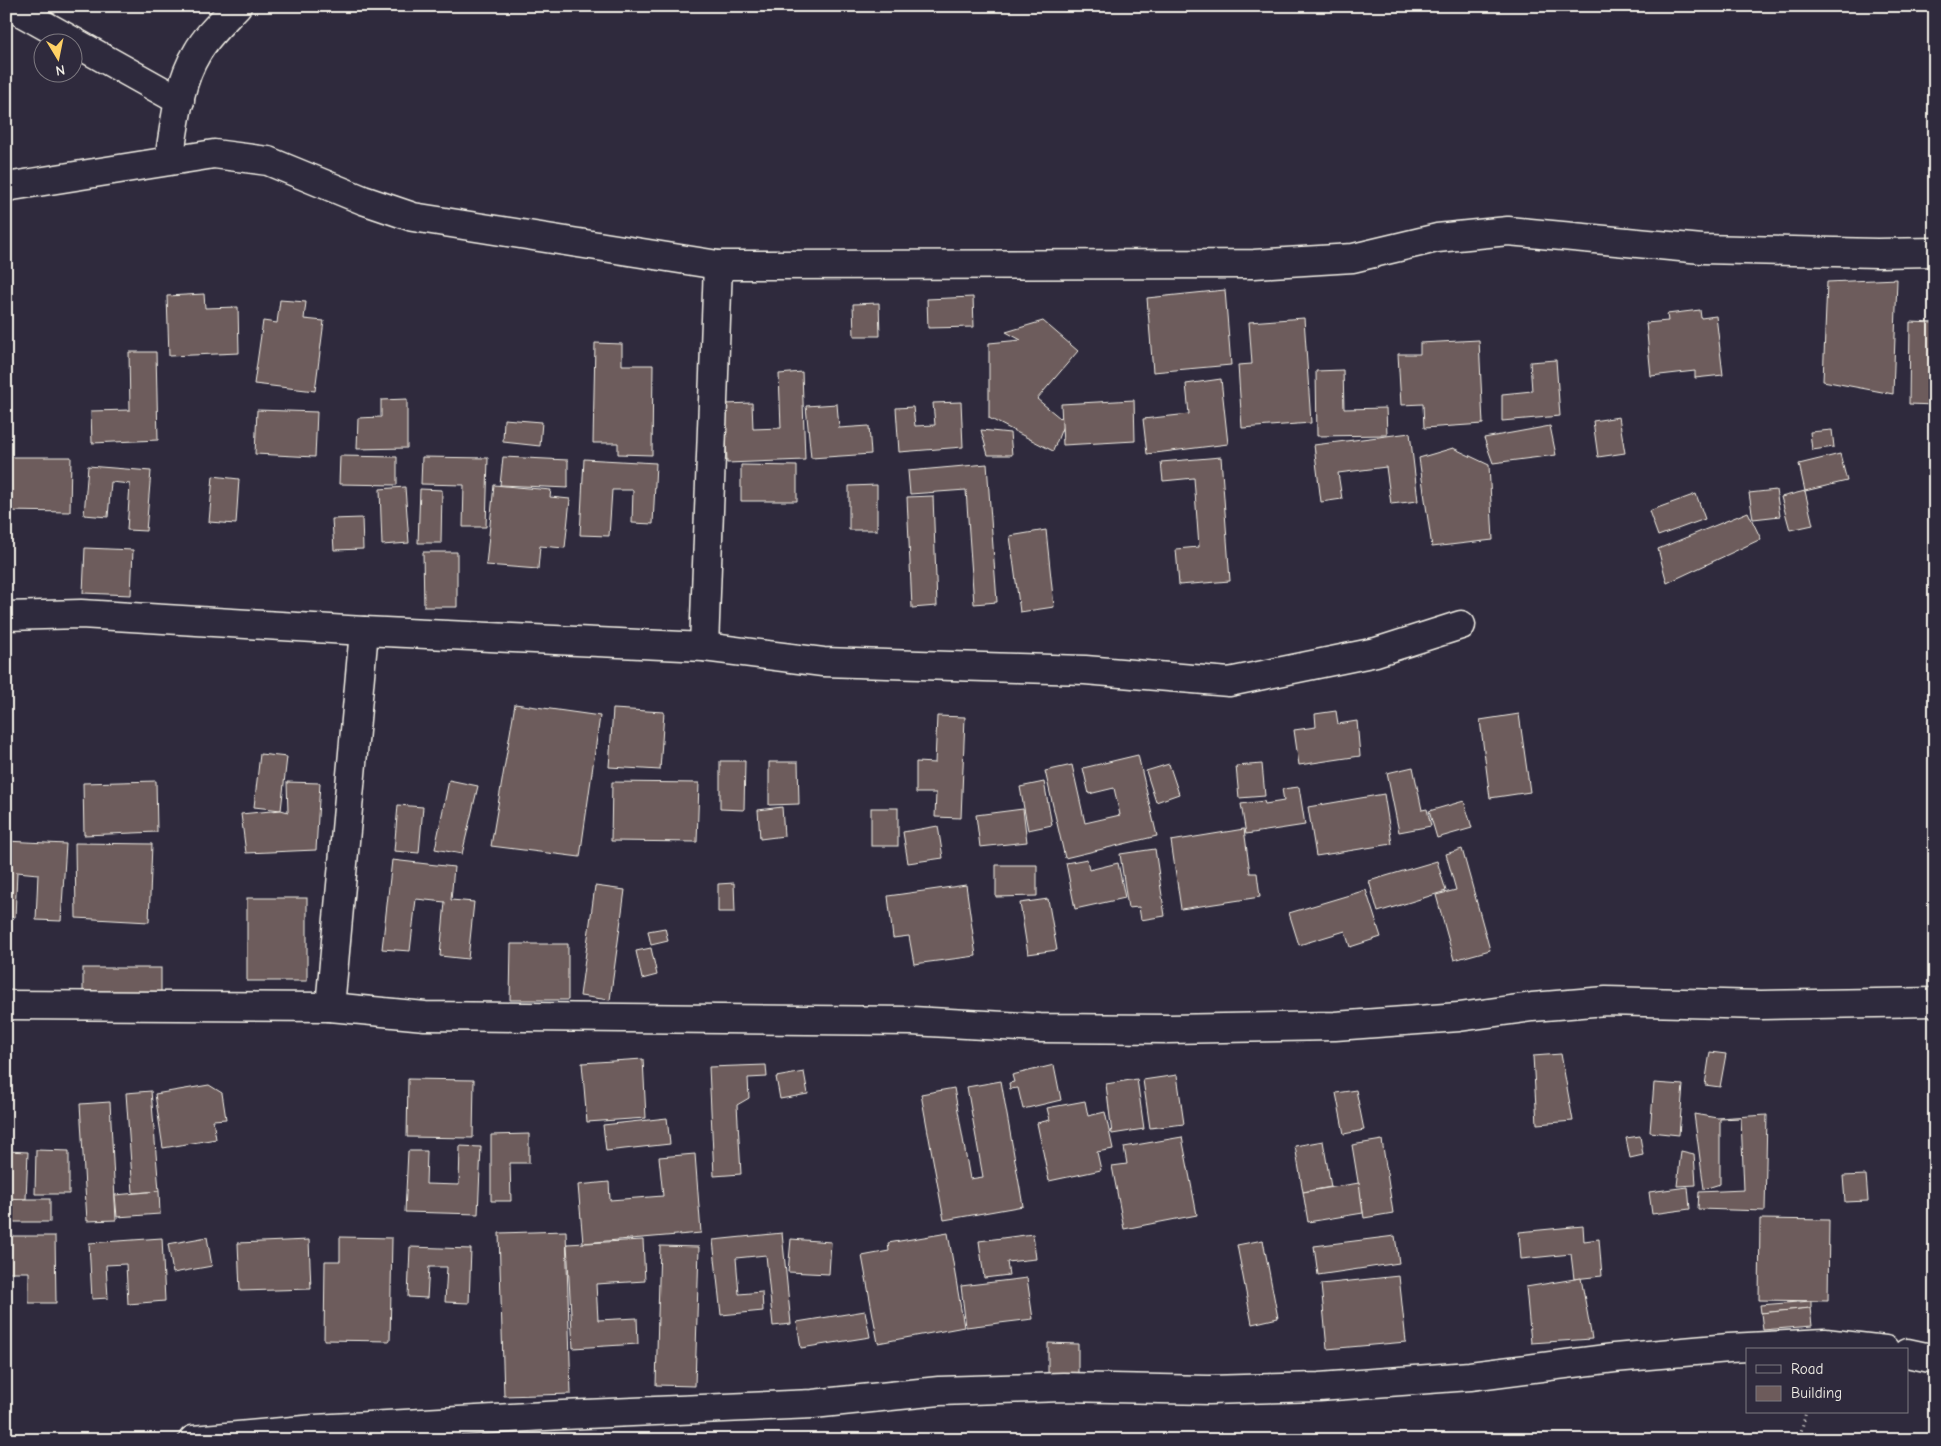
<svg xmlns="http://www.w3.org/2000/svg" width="1941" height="1446" font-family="'Comic Neue',sans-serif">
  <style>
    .building { fill: #6d5b5b; stroke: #f4f1e8 }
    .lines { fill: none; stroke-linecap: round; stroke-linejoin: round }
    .minor-casing { stroke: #f4f1e8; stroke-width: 31 }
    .path { stroke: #f4f1e8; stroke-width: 3; stroke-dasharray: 1 4; stroke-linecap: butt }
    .minor { stroke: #2f2a3d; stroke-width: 28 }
  </style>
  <rect width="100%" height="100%" fill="#2f2a3d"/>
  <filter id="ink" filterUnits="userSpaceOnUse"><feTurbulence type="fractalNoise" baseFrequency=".02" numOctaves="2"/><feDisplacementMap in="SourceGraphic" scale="10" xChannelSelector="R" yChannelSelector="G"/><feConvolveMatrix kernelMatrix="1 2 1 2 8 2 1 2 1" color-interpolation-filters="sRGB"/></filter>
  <g filter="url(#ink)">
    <g class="building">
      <polygon points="1897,279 1893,394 1823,381 1827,282"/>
      <polygon points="1225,290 1231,365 1153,372 1147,298"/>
      <polygon points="204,294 205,308 238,307 239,353 169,356 167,296"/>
      <polygon points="973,297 974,327 928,328 927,299"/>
      <polygon points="280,300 306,302 304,319 324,321 315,391 254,384 263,321 277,323"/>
      <polygon points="879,303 880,336 854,336 853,304"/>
      <polygon points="1700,310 1701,318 1716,316 1723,375 1695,378 1695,371 1651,376 1646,323 1668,321 1667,314"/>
      <polygon points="1304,318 1311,423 1242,428 1238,365 1252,364 1249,322"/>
      <polygon points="1043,321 1078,351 1037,399 1060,418 1068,413 1053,451 989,418 989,343 1021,340 1006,332"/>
      <polygon points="1910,322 1935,323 1935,405 1909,404"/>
      <polygon points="1479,340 1483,424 1424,428 1423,404 1401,405 1398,354 1420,354 1420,343"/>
      <polygon points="595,343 622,344 622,365 653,365 652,455 618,454 618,443 593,443"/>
      <polygon points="129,352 156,352 158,440 92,443 91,411 130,410"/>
      <polygon points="1556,360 1560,416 1502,421 1502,394 1532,391 1530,362"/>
      <polygon points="1343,370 1344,409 1386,408 1387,435 1317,436 1316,371"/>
      <polygon points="802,372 805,460 727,463 725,404 752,403 753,429 781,428 779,374"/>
      <polygon points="1221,379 1228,444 1147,454 1143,419 1189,414 1186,384"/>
      <polygon points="407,399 407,448 357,449 358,418 381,417 381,400"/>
      <polygon points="1134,400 1135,441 1063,445 1061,404"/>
      <polygon points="961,402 963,447 899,452 896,408 913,407 915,426 935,425 933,403"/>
      <polygon points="837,404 839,428 869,426 871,454 811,458 806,406"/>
      <polygon points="257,410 317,412 315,457 255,454"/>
      <polygon points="1619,417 1625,453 1598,457 1593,421"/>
      <polygon points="504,419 542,422 540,446 503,442"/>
      <polygon points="1550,426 1556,455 1493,463 1484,438"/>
      <polygon points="981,430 1010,433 1012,455 988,455"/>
      <polygon points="1832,430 1834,447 1812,450 1810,432"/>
      <polygon points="1410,433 1418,501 1391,504 1386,467 1338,473 1342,499 1321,502 1314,445"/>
      <polygon points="1453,448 1489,465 1493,540 1432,547 1419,458"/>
      <polygon points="1840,454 1847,481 1805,491 1799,464"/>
      <polygon points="340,456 397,457 397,485 339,484"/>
      <polygon points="6,457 71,457 70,512 6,511"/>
      <polygon points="422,457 488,458 486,527 463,527 464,485 421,484"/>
      <polygon points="503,457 568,460 568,488 500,485"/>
      <polygon points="1221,457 1230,581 1179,585 1176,549 1199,547 1194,478 1163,481 1161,462"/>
      <polygon points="584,459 656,463 653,524 632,523 633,490 612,490 609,536 580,535"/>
      <polygon points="987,464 997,602 974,604 966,490 910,494 908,471"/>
      <polygon points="741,465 797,466 797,501 741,501"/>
      <polygon points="88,466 151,471 146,531 127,530 130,484 111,482 108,517 84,515"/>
      <polygon points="213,476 239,479 236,524 209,522"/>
      <polygon points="494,485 551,490 550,497 570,499 565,548 540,546 538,569 486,565"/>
      <polygon points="877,485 877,530 849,530 849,486"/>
      <polygon points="405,487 409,543 382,545 380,489"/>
      <polygon points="420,489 442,490 441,543 418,543"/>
      <polygon points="1776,490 1780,516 1753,519 1749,493"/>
      <polygon points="1805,491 1813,525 1790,530 1781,497"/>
      <polygon points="1696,494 1705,519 1658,536 1649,511"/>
      <polygon points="933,496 937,606 912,608 907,497"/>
      <polygon points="1748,512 1761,539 1667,583 1658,549"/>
      <polygon points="362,518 363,549 334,550 332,519"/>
      <polygon points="1046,530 1054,607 1020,612 1010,536"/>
      <polygon points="85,548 133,550 131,595 83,593"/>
      <polygon points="423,552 457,552 457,607 424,607"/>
      <polygon points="515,704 600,716 580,857 491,846"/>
      <polygon points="613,709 664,712 660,770 609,767"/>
      <polygon points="1336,711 1338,724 1357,721 1360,756 1299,765 1294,730 1316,727 1315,714"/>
      <polygon points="1519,714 1530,792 1490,798 1480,720"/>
      <polygon points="937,716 965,717 961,818 935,817 936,793 916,793 916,762 935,763"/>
      <polygon points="260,754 287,757 281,810 254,807"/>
      <polygon points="1138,755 1157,836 1065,858 1045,771 1072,765 1085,823 1120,815 1114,788 1089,794 1083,768"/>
      <polygon points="720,761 745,761 744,810 720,809"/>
      <polygon points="769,762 798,762 799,804 769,805"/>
      <polygon points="1169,764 1179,794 1156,802 1146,771"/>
      <polygon points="1262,764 1265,796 1239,798 1236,766"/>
      <polygon points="1413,767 1422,810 1427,809 1431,826 1399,832 1387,773"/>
      <polygon points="449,780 478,786 462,854 435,849"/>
      <polygon points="156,781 157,832 84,835 83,783"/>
      <polygon points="287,782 320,783 316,850 246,853 241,814 281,810 288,812"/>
      <polygon points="612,782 699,783 697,842 611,841"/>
      <polygon points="1044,782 1052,825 1028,830 1020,787"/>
      <polygon points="1299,787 1305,825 1246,834 1241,804 1264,801 1265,804 1284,801 1282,789"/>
      <polygon points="1384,794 1392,844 1316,856 1308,807"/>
      <polygon points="1464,801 1472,828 1437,838 1429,811"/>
      <polygon points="398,805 423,807 419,853 394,851"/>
      <polygon points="782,807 784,836 760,839 758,810"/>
      <rect x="871" y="808" width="27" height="38"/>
      <polygon points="1023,809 1027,842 980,847 976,815"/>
      <polygon points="938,826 943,858 908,863 903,832"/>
      <polygon points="1244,829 1250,873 1257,873 1260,897 1181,909 1171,841"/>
      <polygon points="6,841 66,844 61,921 36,920 38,874 17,872 15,917 6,917"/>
      <polygon points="75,843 152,844 149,922 76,918"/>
      <polygon points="1155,849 1165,916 1141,920 1139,907 1128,908 1120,854"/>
      <polygon points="1462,849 1490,950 1454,960 1436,895 1456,890 1446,854"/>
      <polygon points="1087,859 1089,870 1118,863 1125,898 1075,909 1066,863"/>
      <polygon points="392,860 454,867 451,900 474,902 468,959 440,956 445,902 416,899 410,951 382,949"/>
      <polygon points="1437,861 1446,891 1378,912 1369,881"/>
      <polygon points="996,865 1037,865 1037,896 996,897"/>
      <polygon points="734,883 735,912 718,912 718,884"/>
      <polygon points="966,885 976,956 914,964 909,936 893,938 888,896"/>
      <polygon points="595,886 625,890 610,1000 580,996"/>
      <polygon points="1366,890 1381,937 1350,947 1345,931 1299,945 1289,913"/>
      <rect x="247" y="898" width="60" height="83"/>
      <polygon points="1048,899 1057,950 1028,954 1020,903"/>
      <polygon points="665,928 668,941 651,945 648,931"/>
      <polygon points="511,944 568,944 568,1000 510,1000"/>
      <polygon points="651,948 657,975 642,979 636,951"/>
      <rect x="83" y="968" width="78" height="31"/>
      <polygon points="1710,1052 1726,1054 1720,1087 1705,1085"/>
      <polygon points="1561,1054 1573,1121 1537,1124 1533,1056"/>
      <polygon points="643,1059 646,1118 587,1122 582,1063"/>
      <polygon points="766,1065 767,1077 748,1078 749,1098 737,1105 741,1174 714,1176 709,1067"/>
      <polygon points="1054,1065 1061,1100 1023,1109 1018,1088 1010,1089 1009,1083 1014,1082 1012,1075"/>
      <polygon points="804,1072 808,1094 780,1099 776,1077"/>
      <polygon points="1177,1075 1184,1124 1150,1128 1143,1080"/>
      <polygon points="408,1079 474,1080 473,1138 407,1137"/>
      <polygon points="1137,1079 1144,1129 1112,1134 1106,1084"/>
      <polygon points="1001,1081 1023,1206 944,1220 921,1094 954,1088 970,1179 983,1177 967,1087"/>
      <polygon points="1654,1083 1683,1085 1679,1135 1650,1132"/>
      <polygon points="209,1085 222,1093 226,1119 213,1120 216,1139 163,1148 155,1094"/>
      <polygon points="1356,1090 1364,1130 1344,1134 1336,1093"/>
      <polygon points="151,1091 159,1191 133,1193 126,1093"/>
      <polygon points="1085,1101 1088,1116 1105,1112 1113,1149 1097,1152 1101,1170 1049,1181 1037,1123 1050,1120 1047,1108"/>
      <polygon points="110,1102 116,1220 87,1221 80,1104"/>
      <polygon points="1694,1114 1717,1118 1767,1115 1765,1211 1698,1209 1699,1192 1744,1190 1741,1118 1720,1119 1720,1184 1704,1189"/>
      <polygon points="667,1118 670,1144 606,1151 603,1125"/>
      <polygon points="529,1134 529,1163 510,1163 511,1201 491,1201 491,1135"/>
      <polygon points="1640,1136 1643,1155 1630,1158 1626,1138"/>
      <polygon points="1182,1137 1197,1215 1124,1229 1112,1166 1127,1164 1124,1147"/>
      <polygon points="1382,1140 1393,1213 1364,1218 1352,1145"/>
      <polygon points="1323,1141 1331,1187 1303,1192 1295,1146"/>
      <polygon points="460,1146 481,1147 478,1214 405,1212 408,1151 427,1151 426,1184 459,1185"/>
      <polygon points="36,1150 69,1151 69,1194 35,1194"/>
      <polygon points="6,1151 28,1152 26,1199 6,1198"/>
      <polygon points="1681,1151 1694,1154 1696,1185 1677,1186"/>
      <polygon points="695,1154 701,1233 583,1243 578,1185 609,1182 610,1200 663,1196 659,1157"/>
      <polygon points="1866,1175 1868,1201 1845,1202 1843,1176"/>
      <polygon points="1359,1183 1363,1213 1308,1222 1303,1192"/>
      <polygon points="1688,1187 1690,1209 1652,1214 1649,1192"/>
      <polygon points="159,1191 160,1214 117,1217 115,1195"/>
      <rect x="6" y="1199" width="44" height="23"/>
      <polygon points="1760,1219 1829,1220 1828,1301 1759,1300"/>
      <polygon points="1583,1226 1584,1241 1599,1239 1602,1276 1574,1279 1571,1254 1521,1259 1519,1232"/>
      <polygon points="566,1231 571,1394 504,1396 499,1233"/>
      <polygon points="782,1233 791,1324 773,1326 766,1255 736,1258 739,1294 762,1292 763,1311 721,1315 713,1240"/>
      <polygon points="948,1233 964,1327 878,1343 862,1256 889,1251 888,1243"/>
      <polygon points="1033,1234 1036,1259 1007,1262 1009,1275 984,1278 979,1241"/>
      <polygon points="6,1236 55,1236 56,1303 29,1303 29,1272 6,1272"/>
      <polygon points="1395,1236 1399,1263 1318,1275 1314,1246"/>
      <polygon points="207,1237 212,1266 173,1273 168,1244"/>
      <polygon points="340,1237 392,1238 390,1341 324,1340 325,1261 340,1261"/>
      <polygon points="162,1238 165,1301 128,1304 126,1264 106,1265 108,1298 92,1299 89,1243"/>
      <polygon points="791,1239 831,1242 829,1274 788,1272"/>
      <polygon points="309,1240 311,1289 240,1291 238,1243"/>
      <polygon points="643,1240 645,1281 596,1284 598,1320 637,1318 638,1344 573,1348 567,1244"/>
      <polygon points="1263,1240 1278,1318 1252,1324 1237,1245"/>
      <polygon points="660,1246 699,1247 695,1386 656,1385"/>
      <polygon points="410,1247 471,1249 469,1303 445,1302 447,1267 429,1267 427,1298 408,1297"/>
      <polygon points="1399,1276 1406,1342 1327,1349 1321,1284"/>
      <polygon points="1027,1278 1033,1319 966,1327 961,1286"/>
      <polygon points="1581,1278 1592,1339 1531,1343 1526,1287"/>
      <polygon points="1811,1301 1811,1308 1761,1313 1760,1305"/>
      <polygon points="1810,1308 1812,1326 1763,1330 1761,1313"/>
      <polygon points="865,1311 870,1337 801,1348 797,1322"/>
      <polygon points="1048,1343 1078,1344 1078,1376 1048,1376"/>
    </g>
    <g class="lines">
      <defs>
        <g id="minor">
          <polyline points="10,6 180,101"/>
          <path d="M169,160C175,125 178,84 197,53C207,35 223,21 237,6"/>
          <polyline points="6,187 214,154 268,161 363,200 413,217 718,265 1254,264 1353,258 1437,238 1508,231 1702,249 1877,253 1935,252"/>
          <polyline points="6,616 81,614 364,631 704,647 823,662 1085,670 1229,682 1376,652 1461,625"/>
          <polyline points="704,647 718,265"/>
          <polyline points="6,1005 330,1007 425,1016 912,1021 1040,1028 1168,1029 1335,1026 1459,1017 1532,1007 1606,1001 1761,1005 1935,1002"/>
          <polyline points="330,1007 364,631"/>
          <polyline points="1907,1353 1935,1359"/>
          <polyline points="193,1440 315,1429 563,1415 813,1404 939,1391 1063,1387 1209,1390 1319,1387 1470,1376 1614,1358 1729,1348 1825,1343 1885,1350"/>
        </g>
      </defs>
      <use href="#minor" class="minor-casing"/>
      <polyline class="path" points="1799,1440 1806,1412"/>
      <use href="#minor" class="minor"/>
    </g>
  </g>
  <rect width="1941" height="1446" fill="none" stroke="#2f2a3d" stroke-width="25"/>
  <rect x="12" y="12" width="1916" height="1421" fill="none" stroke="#f4f1e8" stroke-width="2" filter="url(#ink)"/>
  <rect x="1746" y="1348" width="162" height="65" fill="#2f2a3d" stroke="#7e7a81"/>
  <rect x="1756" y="1365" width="25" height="8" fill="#2f2a3d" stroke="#7e7a81"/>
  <text x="1791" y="1374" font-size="15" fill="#f4f1e8">Road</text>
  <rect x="1756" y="1386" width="25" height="15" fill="#6d5b5b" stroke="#7e7a81"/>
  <text x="1791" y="1398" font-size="15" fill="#f4f1e8">Building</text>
  <g transform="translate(58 58) rotate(170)"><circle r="24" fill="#2f2a3d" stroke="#7e7a81"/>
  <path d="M0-4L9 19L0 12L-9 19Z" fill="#ffd166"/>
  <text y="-8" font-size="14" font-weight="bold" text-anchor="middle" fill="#f4f1e8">N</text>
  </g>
</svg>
